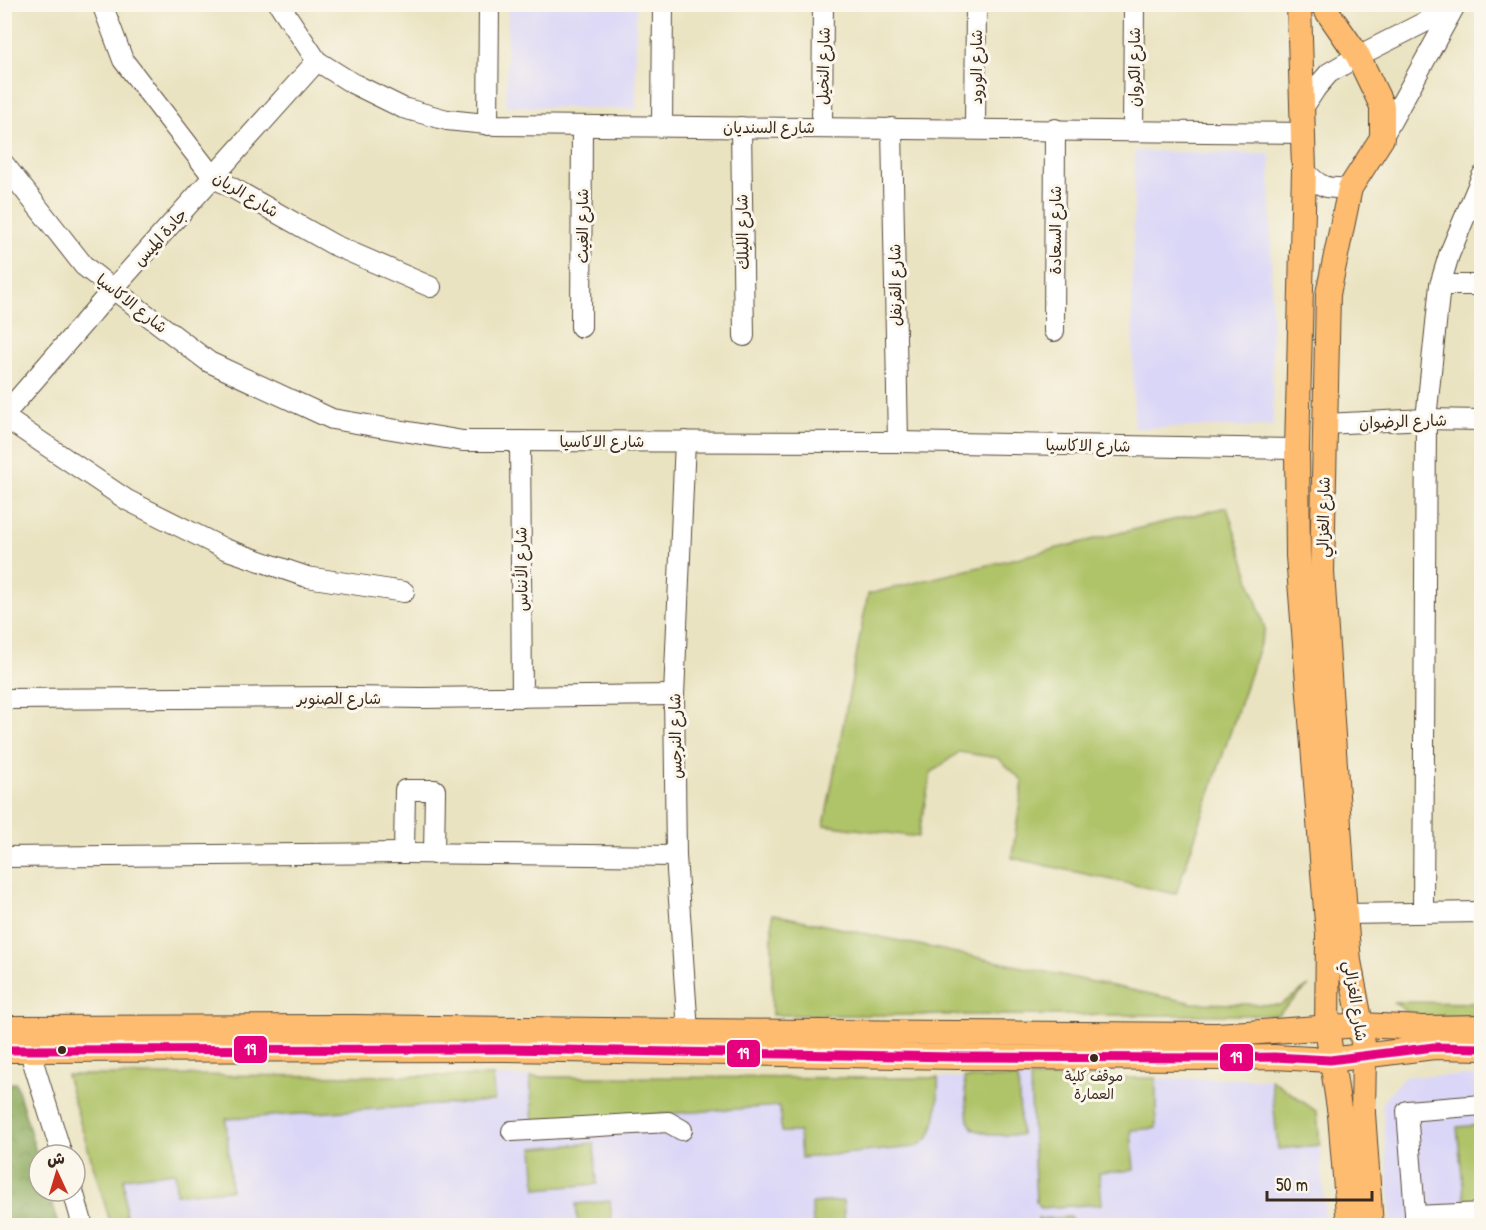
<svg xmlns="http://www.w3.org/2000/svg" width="1486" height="1230" font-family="'Patrick Hand','Playpen Sans Arabic',sans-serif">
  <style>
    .built { fill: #dad6f7 }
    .green { fill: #afc367; stroke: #757642; stroke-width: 1.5 }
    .forest { fill: url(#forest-crowns); stroke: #636a3d; stroke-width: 1.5 }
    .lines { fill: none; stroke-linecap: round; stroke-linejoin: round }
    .minor-casing { stroke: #554636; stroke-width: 22 }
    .major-casing { stroke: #554636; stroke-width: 26 }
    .minor { stroke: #fff; stroke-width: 20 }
    .major { stroke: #fdbc6f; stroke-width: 24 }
    .bus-1-casing { stroke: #fbf7ec; stroke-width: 14 }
    .bus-1 { stroke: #e5007d; stroke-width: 9 }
    .bus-dot { fill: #3b2a1e; stroke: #fbf7ec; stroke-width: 2 }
    .labels { text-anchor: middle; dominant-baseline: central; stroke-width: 6; stroke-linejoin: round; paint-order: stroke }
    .bus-label { font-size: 14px; fill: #3b2a1e; stroke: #fbf7ec }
    .street-label { font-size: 16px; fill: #3b2a1e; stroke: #fbf7ec }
    .line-badge { stroke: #fbf7ec; stroke-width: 2 }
    .badge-label { font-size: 16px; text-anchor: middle; font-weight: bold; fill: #fff }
  </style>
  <defs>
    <pattern id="forest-crowns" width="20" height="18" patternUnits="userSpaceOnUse" patternTransform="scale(1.5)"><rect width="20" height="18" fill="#8ba95c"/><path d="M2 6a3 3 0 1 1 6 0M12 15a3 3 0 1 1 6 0" fill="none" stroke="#738a4b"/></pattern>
  </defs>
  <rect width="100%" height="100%" fill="#fbf7ec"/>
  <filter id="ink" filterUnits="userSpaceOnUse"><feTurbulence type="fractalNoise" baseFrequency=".0167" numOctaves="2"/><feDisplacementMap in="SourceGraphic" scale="12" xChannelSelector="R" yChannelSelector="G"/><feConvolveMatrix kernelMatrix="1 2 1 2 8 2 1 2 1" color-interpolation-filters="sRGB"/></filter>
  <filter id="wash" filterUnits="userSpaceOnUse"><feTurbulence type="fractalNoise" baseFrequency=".008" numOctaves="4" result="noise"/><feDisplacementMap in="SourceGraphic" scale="24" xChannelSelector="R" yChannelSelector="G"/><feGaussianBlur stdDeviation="1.35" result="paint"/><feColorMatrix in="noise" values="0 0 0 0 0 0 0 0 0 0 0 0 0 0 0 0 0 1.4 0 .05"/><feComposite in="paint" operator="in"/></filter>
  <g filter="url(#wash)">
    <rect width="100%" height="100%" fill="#eae3c1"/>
    <g class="built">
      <polygon points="508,5 636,5 636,109 506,106"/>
      <polygon points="1135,151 1270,154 1273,426 1134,428 1132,295"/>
      <polygon points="66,1075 1271,1079 1317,1112 1326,1225 111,1225"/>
      <polygon points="1405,1076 1481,1076 1481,1225 1392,1225 1382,1102"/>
    </g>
    <g class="green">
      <polygon points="1227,507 1265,629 1176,894 1012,858 1023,781 998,758 959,752 931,773 918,837 824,825 868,594"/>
      <polygon points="772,914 1193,1003 1280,1005 1309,986 1277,1015 772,1015"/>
      <polygon points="1394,1002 1481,1003 1481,1017 1430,1018 1408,1013"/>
      <polygon points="66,1075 493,1076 494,1101 226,1119 231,1190 176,1194 175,1172 124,1178 126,1225 111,1225"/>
      <path d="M530,1077L938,1078C939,1094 938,1125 927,1139C924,1142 919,1145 915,1147L801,1158L799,1132H781L780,1106L533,1123Z"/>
      <polygon points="964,1078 1018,1078 1021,1135 992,1135 973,1129 968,1121"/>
      <polygon points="1030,1078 1156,1078 1156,1128 1131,1130 1134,1170 1099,1173 1102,1204 1041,1208 1036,1201"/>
      <polygon points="1271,1079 1317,1112 1320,1145 1278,1149"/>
      <polygon points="1481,1125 1481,1203 1465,1205 1457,1127"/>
      <polygon points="594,1143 597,1184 536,1189 533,1148"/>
      <polygon points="610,1201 612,1225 578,1225 576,1204"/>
      <polygon points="843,1201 845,1225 813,1225 812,1203"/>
      <polygon points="1071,1217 1072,1225 1039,1225 1038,1219"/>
    </g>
    <polygon class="forest" points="5,1083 16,1083 39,1162 39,1191 48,1191 58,1225 5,1225"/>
  </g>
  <g filter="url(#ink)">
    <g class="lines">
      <defs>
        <g id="minor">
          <polyline points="102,4 123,60 213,177 334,245 431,287"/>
          <polyline points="279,4 317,61 352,83 403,108 447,120 496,125 1303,133"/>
          <polyline points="1303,108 1316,88 1329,73 1358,56 1429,20 1437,4"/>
          <polyline points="488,125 489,4"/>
          <polyline points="662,126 663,4"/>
          <polyline points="741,127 744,336"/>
          <polyline points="822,127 823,4"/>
          <polyline points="892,128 898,442"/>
          <polyline points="975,129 976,4"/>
          <polyline points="1133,130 1134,4"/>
          <polyline points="1382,138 1456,4"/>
          <polyline points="4,164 84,266 113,289 209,362 332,419 463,441 898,442 1297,449"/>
          <path d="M1304,170C1320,188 1326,189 1350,188"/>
          <polyline points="1440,285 1482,285"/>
          <polyline points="581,327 582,126"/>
          <polyline points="1054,331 1055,129"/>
          <polyline points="4,415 113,289 317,61"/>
          <polyline points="4,417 127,500 225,549 307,577 404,592"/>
          <polyline points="1325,424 1426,419 1482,420"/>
          <polyline points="520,441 522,697"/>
          <polyline points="685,441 674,695 676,856 688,1031"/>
          <polyline points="4,699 347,697 422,698 674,695"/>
          <polyline points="404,853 405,790 435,790 434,854"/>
          <polyline points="4,857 404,853 676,856"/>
          <polyline points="1423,912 1426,419 1440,285 1449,255 1482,176"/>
          <polyline points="1345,914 1482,912"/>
          <polyline points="29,1049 62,1155"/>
          <polyline points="512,1131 668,1122 682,1130"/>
          <polyline points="73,1191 83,1226"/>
          <polyline points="1415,1216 1482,1213"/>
          <polyline points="1416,1226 1407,1111 1482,1105"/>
        </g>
        <g id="major">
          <polyline points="1299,4 1304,170 1297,449 1298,556 1328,935 1327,1028 1340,1115 1349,1226"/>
          <polyline points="1322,4 1358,56 1382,106 1382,138 1350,188 1328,294 1322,572 1345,914 1349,961 1361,1025 1364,1055 1363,1113 1371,1226"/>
          <polyline points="4,1028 353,1027 688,1031 1217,1035 1361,1025 1423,1028 1482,1027"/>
          <polyline points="4,1050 506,1049 955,1057 1220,1058 1274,1057 1330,1060 1434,1047 1482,1048"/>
        </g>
      </defs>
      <use href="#minor" class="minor-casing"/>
      <use href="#major" class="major-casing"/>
      <use href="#minor" class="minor"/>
      <use href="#major" class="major"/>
      <defs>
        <polyline id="bus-1" points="4,1050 506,1049 955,1057 1220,1058 1274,1057 1330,1060 1434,1047 1482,1048"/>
      </defs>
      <use href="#bus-1" class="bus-1-casing"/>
      <use href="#bus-1" class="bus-1"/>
    </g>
  </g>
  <g class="bus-dot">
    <circle cx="62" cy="1050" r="5"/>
    <circle cx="1094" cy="1058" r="5"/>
  </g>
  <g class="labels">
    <g class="bus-label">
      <text x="1094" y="1075">موقف كلية<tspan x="1094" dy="18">العمارة</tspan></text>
    </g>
    <g class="street-label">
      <text transform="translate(823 66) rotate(-89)">شارع النخيل</text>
      <text transform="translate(976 67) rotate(-90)">شارع الورود</text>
      <text transform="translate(1134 67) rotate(-90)">شارع الكروان</text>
      <text x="769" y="127">شارع السنديان</text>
      <text transform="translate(246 194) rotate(31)">شارع الريان</text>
      <text transform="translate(582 226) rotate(-90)">شارع الغيث</text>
      <text transform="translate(1055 230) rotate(-90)">شارع السعادة</text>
      <text transform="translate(742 232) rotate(-91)">شارع الليلك</text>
      <text transform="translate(160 237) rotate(-48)">جادة الميس</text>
      <text transform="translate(895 285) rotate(-91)">شارع القرنفل</text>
      <text transform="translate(132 303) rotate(38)">شارع الاكاسيا</text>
      <text transform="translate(1403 421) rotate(-2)">شارع الرضوان</text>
      <text x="602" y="441">شارع الاكاسيا</text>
      <text transform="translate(1088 445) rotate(1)">شارع الاكاسيا</text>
      <text transform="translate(1323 517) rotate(-89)">شارع الغزالي</text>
      <text transform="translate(521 569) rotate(-91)">شارع الأنناس</text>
      <text x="339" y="698">شارع الصنوبر</text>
      <text transform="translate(675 736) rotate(-91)">شارع النرجس</text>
      <text transform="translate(1356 1001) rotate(81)">شارع الغزالي</text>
    </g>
  </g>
  <g class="line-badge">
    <rect x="233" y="1035" width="35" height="29" rx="6" fill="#e5007d"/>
    <rect x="726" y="1039" width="35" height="29" rx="6" fill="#e5007d"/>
    <rect x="1219" y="1043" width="35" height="29" rx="6" fill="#e5007d"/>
  </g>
  <g class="badge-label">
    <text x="250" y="1055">19</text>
    <text x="743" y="1059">19</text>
    <text x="1236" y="1063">19</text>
  </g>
  <rect width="1486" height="1230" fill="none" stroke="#fbf7ec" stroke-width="24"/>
  <g transform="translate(57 1173) rotate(356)"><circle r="28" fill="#fbf7ec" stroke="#aea59a" stroke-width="1.5"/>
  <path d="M0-4.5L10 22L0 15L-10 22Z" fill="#c8321e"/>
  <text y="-9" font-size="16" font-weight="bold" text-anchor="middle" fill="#3b2a1e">ش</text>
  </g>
  <path d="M1267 1191v9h105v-9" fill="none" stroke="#3b2a1e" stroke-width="3"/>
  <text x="1276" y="1191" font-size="18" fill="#3b2a1e" stroke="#fbf7ec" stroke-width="4.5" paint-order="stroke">50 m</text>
</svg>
